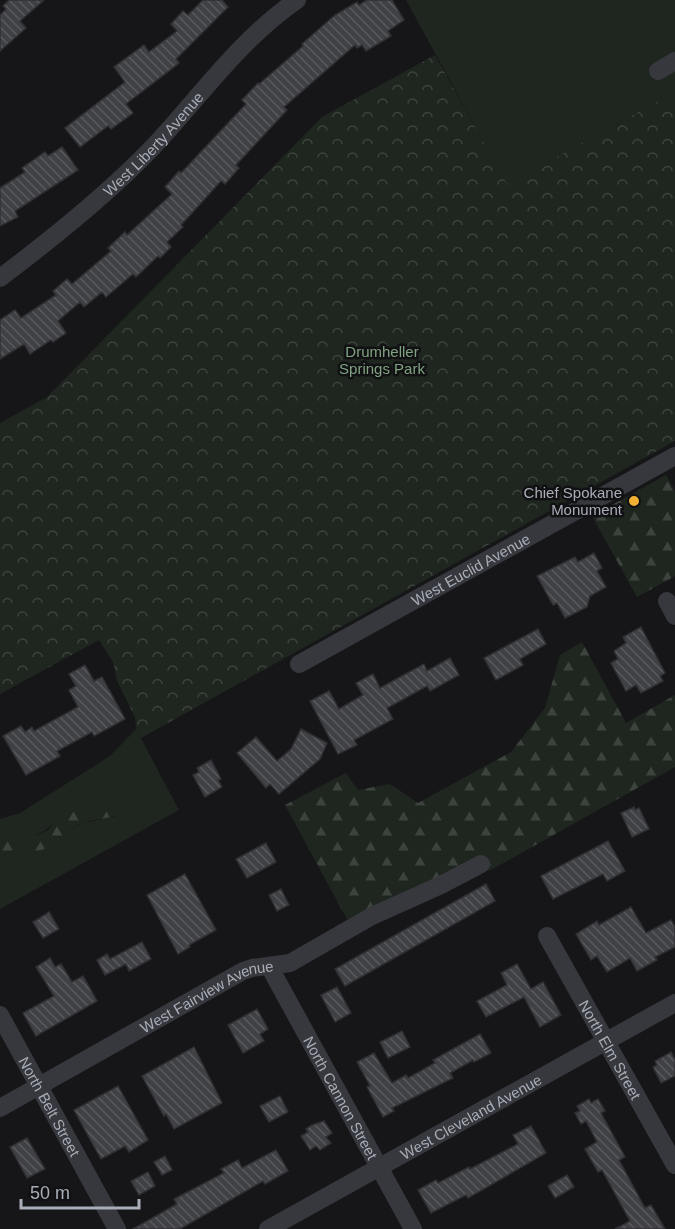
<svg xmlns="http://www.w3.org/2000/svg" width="675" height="1229" font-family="Helvetica,sans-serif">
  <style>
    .grass { fill: #1e261f }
    .forest { fill: url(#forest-firs) }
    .park { fill: url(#park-crowns) }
    .building { fill: url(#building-back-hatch); stroke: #303034; stroke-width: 1.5 }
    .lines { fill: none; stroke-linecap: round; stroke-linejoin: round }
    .street { stroke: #37383d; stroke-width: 18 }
    .poi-dot { fill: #f2b134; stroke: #111113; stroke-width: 2 }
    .labels { text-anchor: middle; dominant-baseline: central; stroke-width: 5; stroke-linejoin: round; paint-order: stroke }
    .street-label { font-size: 15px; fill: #a8adb8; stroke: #111113 }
    .park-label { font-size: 15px; fill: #7fa381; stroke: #111113 }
    .poi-label { font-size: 15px; fill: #a8adb8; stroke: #111113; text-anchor: end }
  </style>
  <defs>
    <pattern id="forest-firs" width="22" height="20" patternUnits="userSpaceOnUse" patternTransform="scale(1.5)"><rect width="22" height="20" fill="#1e261f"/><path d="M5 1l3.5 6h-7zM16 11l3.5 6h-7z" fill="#3c433d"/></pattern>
    <pattern id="park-crowns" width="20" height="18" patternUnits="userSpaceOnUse" patternTransform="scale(1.5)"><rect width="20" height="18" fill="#1e261f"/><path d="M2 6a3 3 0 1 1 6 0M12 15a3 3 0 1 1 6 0" fill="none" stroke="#3c433d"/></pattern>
    <pattern id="building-back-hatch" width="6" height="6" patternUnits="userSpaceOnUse" patternTransform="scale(1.5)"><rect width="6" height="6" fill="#404145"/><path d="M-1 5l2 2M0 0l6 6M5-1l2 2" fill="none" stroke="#595a5e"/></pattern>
  </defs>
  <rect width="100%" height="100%" fill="#161618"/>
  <g class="grass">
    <polygon points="406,0 675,0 675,92 507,185"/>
    <path d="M136,729L179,810L0,909V855L45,849L56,843L65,833L82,823L117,816L58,818C40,840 26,837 0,842V819L20,813L110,756Z"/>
  </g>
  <g class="forest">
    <polygon points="666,475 675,491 675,576 637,597 592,516"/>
    <polygon points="582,642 626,723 675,695 675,767 489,871 480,857 348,921 285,805 346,773 358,790 390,784 418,803 511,752 545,708 560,655"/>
    <path d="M113,804L121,808L123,812C110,820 95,818 82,823C70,828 65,836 56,843C42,854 17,853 0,855V842L38,835L48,830L58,818L74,810Z"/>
  </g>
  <polygon class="park" points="435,55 507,184 675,92 675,441 141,738 136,729 135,717 117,681 113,662 99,640 0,694 0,423 47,397 322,117"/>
  <g class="building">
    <polygon points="9,0 44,0 20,21 26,28 0,51 0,15 6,9 3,6"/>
    <polygon points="203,0 222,0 228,7 176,59 179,63 126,104 133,113 111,129 108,126 80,147 65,128 125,82 114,67 144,45 149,52 177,31 171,24 183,11 188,15"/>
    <polygon points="367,0 392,0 404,20 388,31 391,36 366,51 362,45 357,48 355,45 284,107 287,110 236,165 239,168 225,184 221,181 181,225 183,227 167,242 171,247 160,258 158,256 136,277 133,274 106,297 102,292 84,307 80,302 58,321 66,333 53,342 51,340 30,354 24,344 0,359 0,320 15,310 21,318 56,295 53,291 67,279 72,284 111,251 108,248 125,232 127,235 172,194 165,187 179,171 181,173 246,104 242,100 258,83 259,84 303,46 302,44 335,15 357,2 359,5"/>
    <polygon points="62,147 78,170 15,211 18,217 0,226 0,188 25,172 22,168 45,152 48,156"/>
    <polygon points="594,553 602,568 597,571 606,587 590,596 587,607 565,618 557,603 553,605 537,576 575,557 578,562"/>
    <polygon points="641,627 665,673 660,676 663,681 641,693 636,685 626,691 611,663 618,659 614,651 626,643 623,637"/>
    <polygon points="538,629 546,644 520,659 523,665 496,680 484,658"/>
    <polygon points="450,658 459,675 430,691 427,686 387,708 393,719 354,740 357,745 338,754 310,701 329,691 339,709 363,695 356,683 373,674 380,688 424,664 427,671"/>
    <polygon points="85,665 94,681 102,677 125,719 94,736 92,732 57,751 60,756 26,775 3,736 21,726 25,732 32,727 34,731 78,707 69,690 76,686 69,674"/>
    <polygon points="301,729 327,743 320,759 279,794 270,784 266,788 237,753 256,737 277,761 291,749"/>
    <polygon points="211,760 221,779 218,780 222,787 205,797 193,775 199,772 197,768"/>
    <polygon points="634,807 635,810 639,808 649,829 632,837 621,813"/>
    <polygon points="608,841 625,871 607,881 603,874 553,899 541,876"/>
    <polygon points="266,843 276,862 247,878 236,859"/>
    <polygon points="185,874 216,930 189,945 190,947 178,954 147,895"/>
    <polygon points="486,884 495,901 345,986 335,969"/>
    <polygon points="281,889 289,905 277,911 269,895"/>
    <polygon points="631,907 646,933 671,920 675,927 675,947 655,957 657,960 637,971 630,958 607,972 597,956 591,960 576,934 597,921 599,925"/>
    <polygon points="49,912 59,929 43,938 33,922"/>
    <polygon points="142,942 151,959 129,971 126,964 105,975 97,960 107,954 110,959"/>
    <polygon points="50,958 55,967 61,964 72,982 83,976 97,1001 36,1036 23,1013 54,996 36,967"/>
    <polygon points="517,964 531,989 543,982 561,1015 540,1027 524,997 486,1017 477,1001 507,985 501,973"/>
    <polygon points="337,987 351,1013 335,1022 321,995"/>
    <polygon points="257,1009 268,1029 260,1034 264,1041 243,1053 228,1025"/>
    <polygon points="402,1031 410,1047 388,1058 380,1042"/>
    <polygon points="480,1034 491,1053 474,1062 473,1060 450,1073 453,1078 392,1108 394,1111 383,1117 367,1087 370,1086 357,1062 374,1053 392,1083 406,1075 408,1078 435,1063 433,1060"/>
    <polygon points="194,1047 222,1103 174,1129 166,1114 164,1116 142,1076"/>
    <polygon points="671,1052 675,1060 675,1076 661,1083 653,1067 657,1065 655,1061"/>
    <polygon points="118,1086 148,1140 129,1152 125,1146 101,1159 74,1110"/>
    <polygon points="280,1096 288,1112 269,1122 260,1106"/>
    <polygon points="589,1099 591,1103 598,1099 605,1111 601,1113 625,1157 619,1160 645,1208 651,1205 665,1229 615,1229 630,1221 602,1170 598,1172 585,1149 597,1142 586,1121 581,1124 575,1113 580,1111 577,1106"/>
    <polygon points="324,1121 332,1133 326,1137 331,1143 320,1150 316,1146 310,1150 301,1136 308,1132 306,1129 312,1125"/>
    <polygon points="531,1126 546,1153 468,1198 466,1195 431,1213 418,1190 436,1180 438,1183 469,1167 470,1169 518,1144 513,1135"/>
    <polygon points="27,1138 45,1169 27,1178 10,1147"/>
    <polygon points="276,1150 288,1171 265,1184 263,1181 180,1229 133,1229 177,1204 174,1199 224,1173 221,1169 238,1160 242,1168"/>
    <polygon points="165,1156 172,1170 162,1175 154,1162"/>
    <polygon points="148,1172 155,1186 139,1195 131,1181"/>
    <polygon points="567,1175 574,1187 555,1198 548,1186"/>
  </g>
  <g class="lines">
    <g class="street">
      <polyline points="658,71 675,61"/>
      <path id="s1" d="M0,278C53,238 107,195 153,147C199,98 240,39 297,0"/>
      <polyline points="667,601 675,616"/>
      <path id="s2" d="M299,664L675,456"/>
      <path id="s3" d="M547,936L675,1165"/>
      <path id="s4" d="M269,966L413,1229"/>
      <path id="s5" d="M0,1015L117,1229"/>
      <path id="s6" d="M0,1108L243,971L252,968L290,963L372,916L441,885L481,864"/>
      <path id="s7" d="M268,1229L675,1003"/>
    </g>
  </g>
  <circle class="poi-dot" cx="634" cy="501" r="6"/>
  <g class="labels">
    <g class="street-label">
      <text stroke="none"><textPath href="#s1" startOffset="204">West Liberty Avenue</textPath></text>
      <text stroke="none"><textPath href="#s2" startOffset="196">West Euclid Avenue</textPath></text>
      <text stroke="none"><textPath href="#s6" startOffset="236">West Fairview Avenue</textPath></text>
      <text stroke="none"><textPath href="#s3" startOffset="130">North Elm Street</textPath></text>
      <text stroke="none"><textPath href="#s4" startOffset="150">North Cannon Street</textPath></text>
      <text stroke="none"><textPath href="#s5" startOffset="104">North Belt Street</textPath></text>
      <text stroke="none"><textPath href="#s7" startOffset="232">West Cleveland Avenue</textPath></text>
    </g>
    <g class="park-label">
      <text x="382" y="351">Drumheller<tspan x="382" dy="17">Springs Park</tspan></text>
    </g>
    <g class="poi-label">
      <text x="622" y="492">Chief Spokane<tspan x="622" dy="17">Monument</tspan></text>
    </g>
  </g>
  <path d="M21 1199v9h118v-9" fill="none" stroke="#a8adb8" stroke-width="3"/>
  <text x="30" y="1199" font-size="18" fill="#a8adb8" stroke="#111113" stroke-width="4.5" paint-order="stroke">50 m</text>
</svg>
